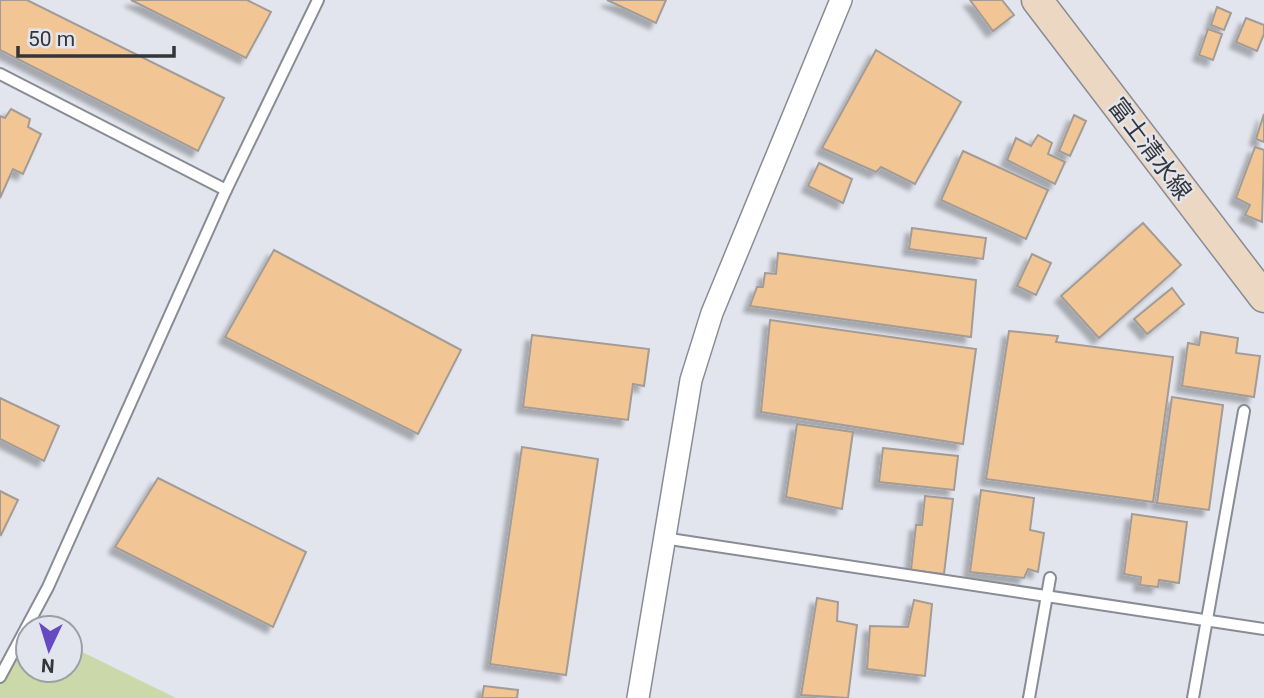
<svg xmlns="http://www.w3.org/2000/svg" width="1264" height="698" font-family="Roboto,'Noto Sans JP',sans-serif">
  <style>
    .green { fill: #cad8aa }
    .building { fill: #f2c594; stroke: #a39c96; stroke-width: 2; filter: url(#shadow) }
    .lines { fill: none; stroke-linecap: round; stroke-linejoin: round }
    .lane-casing { stroke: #898c94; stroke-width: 14 }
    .street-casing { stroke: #898c94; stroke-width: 24 }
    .secondary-casing { stroke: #898c94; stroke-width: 33 }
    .lane { stroke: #fff; stroke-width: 10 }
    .street { stroke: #fff; stroke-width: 21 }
    .secondary { stroke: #ecd7c2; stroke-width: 30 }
    .labels { text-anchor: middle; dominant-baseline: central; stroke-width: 5; stroke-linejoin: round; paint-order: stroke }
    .street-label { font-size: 24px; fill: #343538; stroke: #e2e5ee }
  </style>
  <defs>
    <filter id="shadow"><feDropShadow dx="-6" dy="6" stdDeviation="2" flood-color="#0004"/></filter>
  </defs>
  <rect width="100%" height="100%" fill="#e2e5ee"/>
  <polygon class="green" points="27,626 32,628 28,628 28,670 70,670 70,646 176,698 0,698 0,678"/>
  <g class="building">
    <polygon points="0,0 27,0 224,98 198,151 0,50"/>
    <polygon points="131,0 247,0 271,12 246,58"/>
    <polygon points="607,0 666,0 656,23"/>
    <polygon points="970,0 1002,0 1014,15 993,31"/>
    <polygon points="1217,7 1231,13 1224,30 1211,25"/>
    <polygon points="1246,18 1264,25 1264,34 1257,51 1236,42"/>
    <polygon points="1208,29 1222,34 1213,60 1199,55"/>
    <polygon points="876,50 961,102 915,184 881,167 876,172 822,148"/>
    <polygon points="11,109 30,119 28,127 41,134 23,174 13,169 0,198 0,116 5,118"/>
    <polygon points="1264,114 1264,142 1256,139"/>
    <polygon points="1074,115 1086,121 1070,156 1059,151"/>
    <polygon points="1038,135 1052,143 1048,154 1065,162 1055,184 1007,160 1016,138 1031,146"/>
    <polygon points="1255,147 1264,150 1262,222 1245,215 1250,205 1236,198"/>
    <polygon points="963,151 1048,190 1026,239 941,200"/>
    <polygon points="819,163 852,179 843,203 808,186"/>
    <polygon points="1143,223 1181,265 1099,338 1061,296"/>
    <polygon points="912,228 986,238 983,259 909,249"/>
    <polygon points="274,250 461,350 418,434 225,337"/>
    <polygon points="778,253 976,280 971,337 750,306 757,287 763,287 765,273 776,274"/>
    <polygon points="1032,254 1051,263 1036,295 1017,286"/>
    <polygon points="1172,288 1184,304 1147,334 1134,319"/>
    <polygon points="770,320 976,349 963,444 761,412"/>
    <polygon points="1009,331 1058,336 1056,342 1173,357 1153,502 986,479"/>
    <polygon points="1201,332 1238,338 1236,353 1260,356 1254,397 1182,386 1188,343 1199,345"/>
    <polygon points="532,335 649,349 644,386 633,384 628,420 523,407"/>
    <polygon points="1172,397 1223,405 1209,510 1157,503"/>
    <polygon points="0,398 59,426 44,461 0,439"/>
    <polygon points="797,424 853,432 842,509 786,497"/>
    <polygon points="522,447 598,459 566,675 490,664"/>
    <polygon points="883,448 958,456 954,490 879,482"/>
    <polygon points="158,478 306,552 273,627 115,547"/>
    <polygon points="981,490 1034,498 1030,530 1044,533 1038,572 1028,569 1024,578 970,572"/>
    <polygon points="0,491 18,500 1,535 0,534"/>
    <polygon points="925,496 953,499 944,574 911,570 916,525 922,525"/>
    <polygon points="1132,514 1187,522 1179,583 1159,580 1158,587 1140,585 1141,577 1124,574"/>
    <polygon points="817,598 838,602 837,621 857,625 848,698 801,695"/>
    <polygon points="914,600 932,604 925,676 867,669 870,626 908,627"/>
    <polygon points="484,686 518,690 517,698 482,698"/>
  </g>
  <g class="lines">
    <defs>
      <g id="lane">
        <polyline points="0,74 226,190"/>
        <polyline points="663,538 1264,629"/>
        <polyline points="0,677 48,587 226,190 318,0"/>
        <polyline points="1029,698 1050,578"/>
        <polyline points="1193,698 1244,411"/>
      </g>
      <polyline id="street" points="638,698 691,380 712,313 841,0"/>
      <polyline id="secondary" points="1037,0 1264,297"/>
    </defs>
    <use href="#lane" class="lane-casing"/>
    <use href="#street" class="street-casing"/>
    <use href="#secondary" class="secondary-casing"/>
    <use href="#lane" class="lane"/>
    <use href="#street" class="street"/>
    <use href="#secondary" class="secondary"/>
  </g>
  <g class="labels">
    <g class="street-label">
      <text transform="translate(1150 149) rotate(53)">富士清水線</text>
    </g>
  </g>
  <g transform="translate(49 649) rotate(184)"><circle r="33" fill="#e2e5ee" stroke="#9c9fa5" stroke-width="2"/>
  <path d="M0-5L12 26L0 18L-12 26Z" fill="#664ac2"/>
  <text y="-10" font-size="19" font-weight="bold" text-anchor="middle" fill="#343538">N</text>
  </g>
  <path d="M18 46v10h156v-10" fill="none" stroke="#343538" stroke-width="3.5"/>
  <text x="28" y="46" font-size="21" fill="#343538" stroke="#e2e5ee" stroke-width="5" paint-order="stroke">50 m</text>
</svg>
